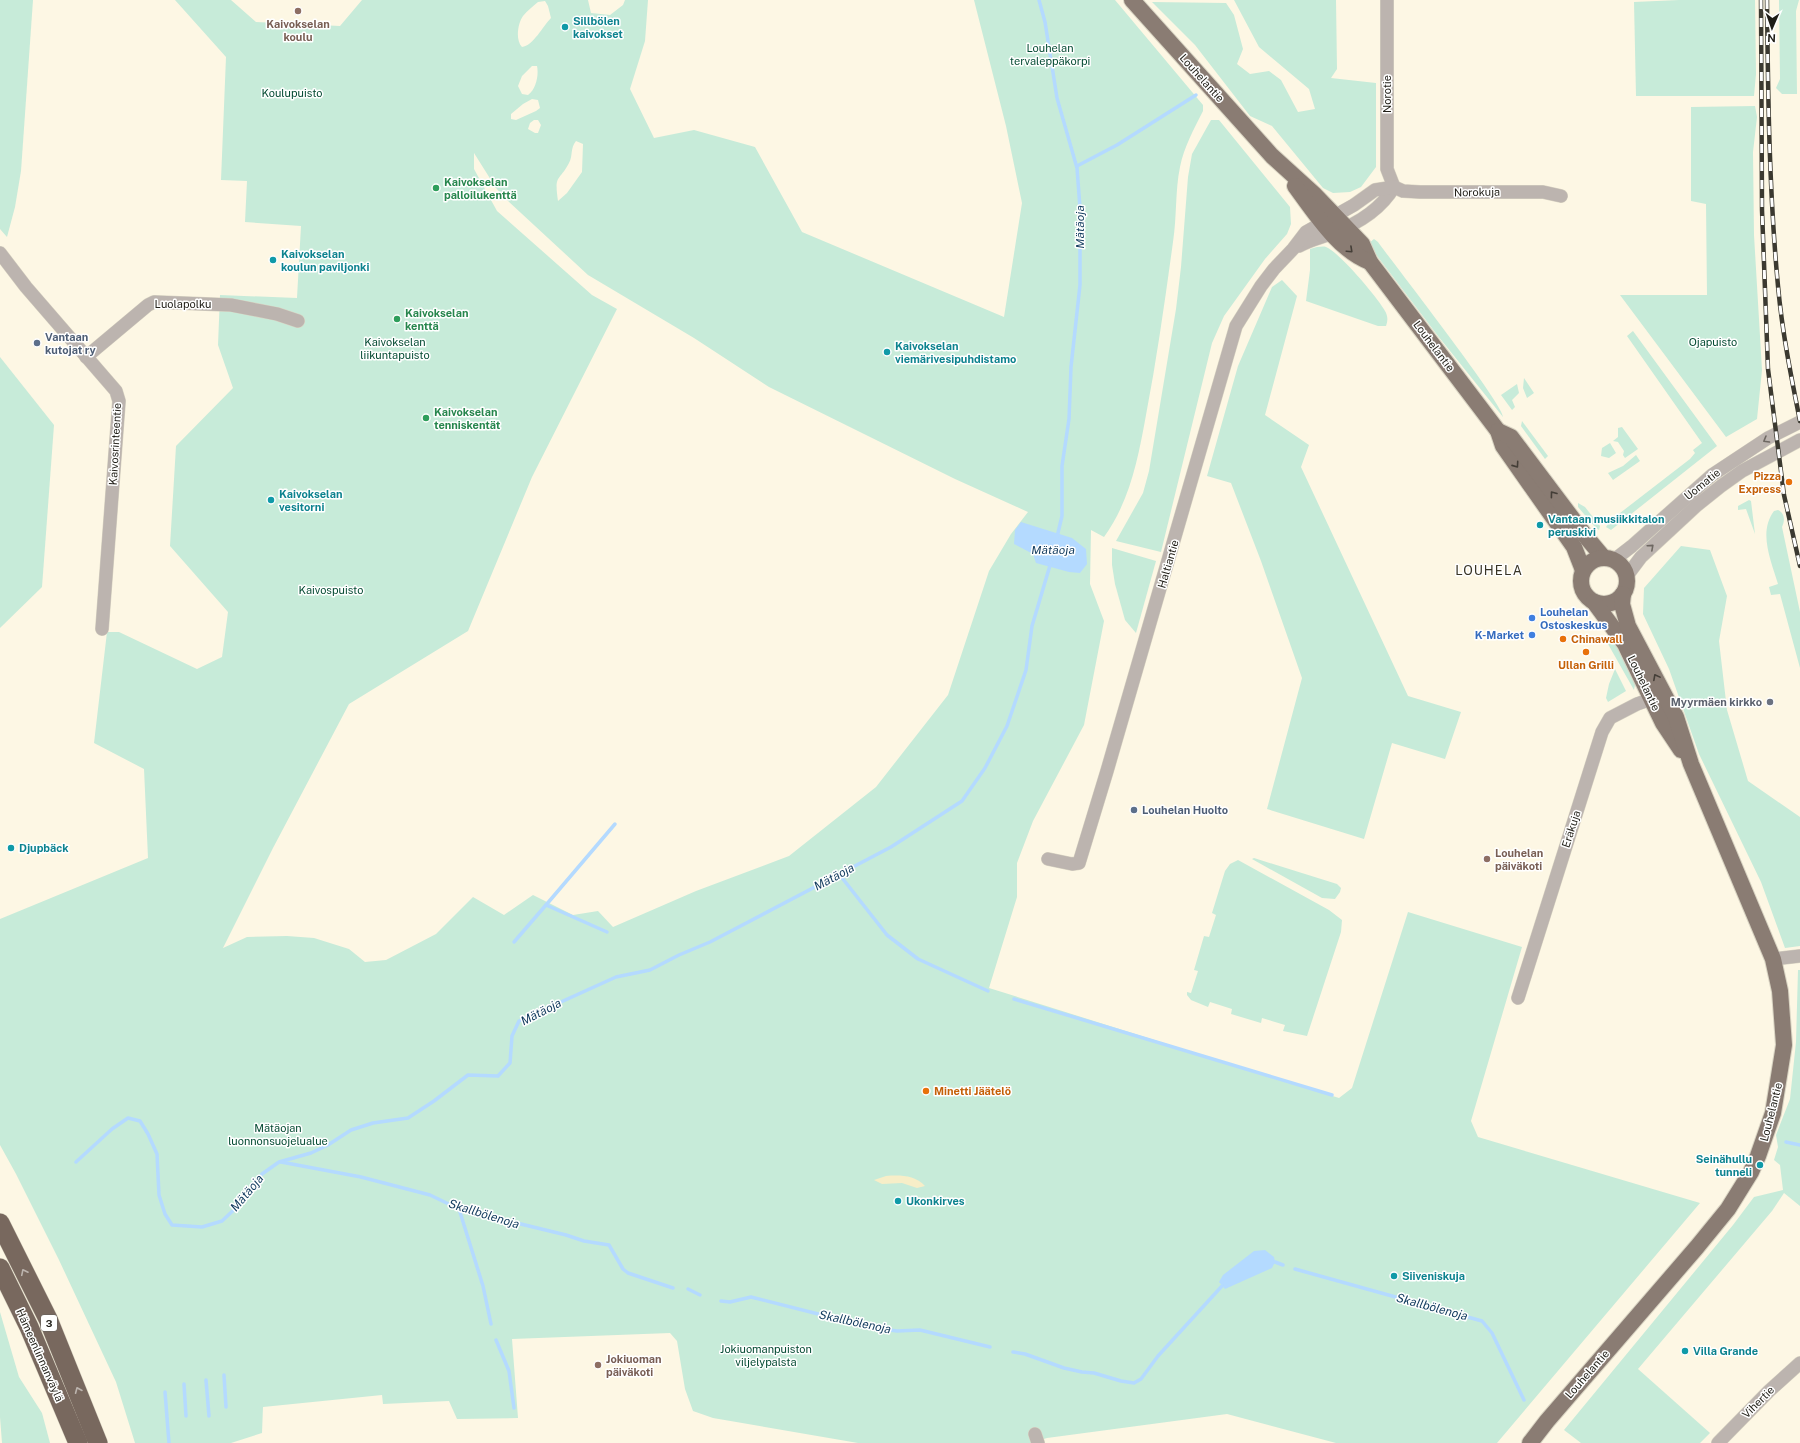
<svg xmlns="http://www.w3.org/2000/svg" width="1800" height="1443" font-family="'Public Sans',sans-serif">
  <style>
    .green { fill: #c7ebd9; fill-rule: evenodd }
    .sand { fill: #f7eec8 }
    .water { fill: #b4daff }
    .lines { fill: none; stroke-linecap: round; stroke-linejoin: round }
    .stream { stroke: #b4daff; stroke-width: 3.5 }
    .minor-casing { stroke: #d9d4c3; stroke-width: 14 }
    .major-casing { stroke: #d9d4c3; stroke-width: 18 }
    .highway-casing { stroke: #d9d4c3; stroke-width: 20 }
    .minor { stroke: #bcb4af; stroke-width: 13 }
    .major { stroke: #8a7c73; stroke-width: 16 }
    .highway { stroke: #78685e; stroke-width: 19 }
    .rail-casing { stroke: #3b3930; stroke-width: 4.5 }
    .rail { stroke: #fff; stroke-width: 3; stroke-dasharray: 9; stroke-linecap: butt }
    .oneway { stroke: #443e37 }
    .oneway2 { stroke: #6e6862 }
    .oneway3 { stroke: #bcb4ae }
    .education-dot { fill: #8d6e63; stroke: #fff; stroke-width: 1.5 }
    .culture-dot { fill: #0f9aa8; stroke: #fff; stroke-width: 1.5 }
    .leisure-dot { fill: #2e9e5b; stroke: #fff; stroke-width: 1.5 }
    .service-dot { fill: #5c6f8a; stroke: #fff; stroke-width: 1.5 }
    .food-dot { fill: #e8710a; stroke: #fff; stroke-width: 1.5 }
    .shop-dot { fill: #3f7fe0; stroke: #fff; stroke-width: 1.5 }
    .worship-dot { fill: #6b7280; stroke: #fff; stroke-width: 1.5 }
    .labels { text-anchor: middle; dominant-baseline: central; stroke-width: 3; stroke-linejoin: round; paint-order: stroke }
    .shield { fill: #fff; stroke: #62615c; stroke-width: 1 }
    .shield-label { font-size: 10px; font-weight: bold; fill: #1f1d16 }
    .culture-label { font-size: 11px; font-weight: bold; fill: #0d838f; stroke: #fff; text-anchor: start }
    .education-label { font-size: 11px; font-weight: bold; fill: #785e54; stroke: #fff; text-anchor: start }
    .park-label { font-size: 11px; fill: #054b33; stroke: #fff }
    .street-label { font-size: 11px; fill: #1f1d16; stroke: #fff }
    .leisure-label { font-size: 11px; font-weight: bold; fill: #27864d; stroke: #fff; text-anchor: start }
    .service-label { font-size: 11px; font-weight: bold; fill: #4e5e75; stroke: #fff; text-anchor: start }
    .food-label { font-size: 11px; font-weight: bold; fill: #c56008; stroke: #fff; text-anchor: start }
    .shop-label { font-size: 11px; font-weight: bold; fill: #366cbe; stroke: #fff; text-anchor: start }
    .worship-label { font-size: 11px; font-weight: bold; fill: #5b616d; stroke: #fff; text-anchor: end }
    .water-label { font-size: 12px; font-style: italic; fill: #103a5d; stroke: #fff }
    .quarter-label { font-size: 13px; letter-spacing: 1px; fill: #383425; stroke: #fff }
  </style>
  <rect width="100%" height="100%" fill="#fdf7e4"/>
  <g class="green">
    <polygon points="0,0 33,0 21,171 15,207 7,237 0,229"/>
    <path d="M175,0H231L256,22L340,26L362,0H588L591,13L610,15L623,5L625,0H648L645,41L630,89L654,138L694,130L755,147L802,232L1004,317L1022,203L1006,126L974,0H1115L1203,105V111C1194,129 1184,147 1180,167C1175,191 1177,217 1173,242C1165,300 1157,358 1146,415C1138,459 1130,501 1104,537L1091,530L1090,584L1104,621L1084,725L1033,821L1017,863V897L989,988L1339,1098L1352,1088L1408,912L1522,947L1471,1121L1478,1137L1700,1203L1497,1443H1336L1227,1414L1047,1438L1031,1443H858L713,1418L693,1411L685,1389L677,1341L670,1333L512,1339L518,1418L457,1419L449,1401L383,1404L382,1395L263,1407L262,1433L231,1443H135L116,1382L59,1260L16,1174L0,1145V919L148,858L144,769L94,743L107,632H119L197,669L222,657L228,612L170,546L176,446L233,388L218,345L220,295L297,298L301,226L245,222L247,181L221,180L226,57ZM545,1L548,6L551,18C543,26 533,46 522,47C515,40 518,23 523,16C527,11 533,6 538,2ZM532,66H537C539,75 536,89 528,95L522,94L518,86L522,76ZM532,99L538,100L540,108L536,111L516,120L511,119V114L523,104ZM534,120H538L541,125L538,133H535L528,129L530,123ZM576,141L583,144L582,172L567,193L558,201C554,174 559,182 569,163C573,156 570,148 576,141ZM474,153L496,188L507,200L588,275L694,338L769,387L955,479L1028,512L1011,534L989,571L948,695L876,787L789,856L696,891L613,927L598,911L573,915L533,895L504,915L473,897L436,934L386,960L365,962L349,949L314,938L287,936L247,937L223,948L273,848L349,704L468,631L532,477L617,309L592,295L497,211L474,169Z"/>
    <polygon points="1234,0 1336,0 1337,69 1331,78 1376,83 1376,167 1361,187 1350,192 1333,193 1323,188 1272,126 1250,116 1195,45 1152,2 1226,3 1234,15 1243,49 1237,64 1250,74 1269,71 1281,80 1298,112 1315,109 1309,89 1259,47"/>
    <polygon points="1679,0 1755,0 1756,74 1754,96 1636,96 1634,2"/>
    <polygon points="1779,0 1799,0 1796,11 1797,94 1782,94 1776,88 1780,79"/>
    <polygon points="1755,106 1757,117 1753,152 1754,235 1762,370 1757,419 1726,437 1620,295 1707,295 1706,204 1691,201 1691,107"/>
    <polygon points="1211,120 1219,120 1290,207 1291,224 1287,234 1265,259 1224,316 1212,343 1161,552 1116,541 1143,493 1149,471 1176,309 1181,267 1188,177 1192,154"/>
    <path d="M1374,239L1378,242C1393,263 1504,405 1503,417L1438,336L1368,244Z"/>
    <path d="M1317,247C1320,247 1323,246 1326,247C1339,252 1378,298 1385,311C1388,316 1388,321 1386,326H1378L1306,301L1310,270V249Z"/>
    <polygon points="1282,280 1297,296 1265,415 1309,445 1301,467 1408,696 1461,712 1445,759 1392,743 1364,839 1267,809 1302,678 1261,561 1231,483 1207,476 1238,366 1272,287"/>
    <polygon points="1633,331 1717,446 1611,530 1606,527 1611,520 1690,459 1695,453 1693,450 1702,443 1627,336"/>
    <polygon points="0,357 54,425 42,587 0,628"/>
    <polygon points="1524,378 1534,393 1527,398 1523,388"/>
    <polygon points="1517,384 1519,393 1512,400 1515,407 1512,410 1501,395"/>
    <polygon points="1522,421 1548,456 1545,459 1521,426"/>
    <polygon points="1622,427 1638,449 1625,458 1623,455 1624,451 1618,442 1613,441 1618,437 1618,428"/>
    <polygon points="1610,443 1616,453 1609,458 1601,456 1602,448"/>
    <polygon points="1636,455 1640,461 1613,480 1608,473 1623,466"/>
    <polygon points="1749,500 1751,501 1755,534 1746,509 1738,510 1738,506"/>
    <polygon points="1578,503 1585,507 1600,526 1599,530 1595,527 1578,507"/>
    <path d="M1778,510C1785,513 1785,521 1782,527L1800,612V668L1780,594L1771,595L1769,587L1778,584C1771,561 1758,532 1774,511Z"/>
    <polygon points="1681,546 1710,550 1727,596 1719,641 1727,710 1748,781 1800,817 1800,946 1785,948 1761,882 1699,754 1669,669 1643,614 1644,588"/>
    <polygon points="1112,548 1156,561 1136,633 1125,620 1115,584 1112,565"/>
    <polygon points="1610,633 1636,680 1634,690 1608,644 1606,638"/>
    <polygon points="1615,669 1626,691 1608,702 1606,698 1609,684"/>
    <polygon points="1254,858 1337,884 1341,888 1340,892 1335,899 1322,898 1252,859"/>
    <polygon points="1238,860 1329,910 1342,920 1341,932 1307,1036 1283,1031 1285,1025 1262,1018 1261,1023 1231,1014 1232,1009 1210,1002 1208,1007 1191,1000 1187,995 1187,992 1191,993 1198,971 1194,970 1204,936 1209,937 1216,915 1212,913 1225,871 1230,864"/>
    <polygon points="1798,970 1800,970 1800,1206 1784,1193 1772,1211 1638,1369 1710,1433 1700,1443 1581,1443 1564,1430 1733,1225 1754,1197 1783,1190 1780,1165 1774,1160 1778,1147 1776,1135 1790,1099 1796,1042"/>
    <polygon points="0,1312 19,1377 42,1413 50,1443 2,1443 0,1417"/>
  </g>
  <path class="sand" d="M886,1176C900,1175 915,1175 925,1186L917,1188L902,1183L882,1184L874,1180Z"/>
  <g class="water">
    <polygon points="1021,522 1072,538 1086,549 1087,564 1080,573 1069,572 1036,563 1033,554 1014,544 1015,530"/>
    <polygon points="1265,1250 1274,1257 1275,1262 1272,1268 1225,1289 1219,1282 1223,1275 1254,1251"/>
  </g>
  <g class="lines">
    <g class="stream">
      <polyline points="1039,0 1045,22 1057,98 1077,168 1080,208 1080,285 1071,367 1069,419 1062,466 1062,516 1057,537"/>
      <polyline points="1077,166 1117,145 1196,95"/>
      <polyline points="839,874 887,935 918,959 988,991"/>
      <polyline points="607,932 546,905 615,824"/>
      <polyline points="514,942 546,905"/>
      <polyline points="1014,999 1332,1095"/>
      <polyline points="1786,1142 1800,1145"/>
      <polyline points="76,1162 112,1129 128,1118 140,1121 148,1134 157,1154 159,1195 165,1214 172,1225 202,1227 222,1221 239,1205 262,1174 279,1162 311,1153 328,1145 351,1130 373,1123 408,1118 434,1101 468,1075 498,1076 510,1063 512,1036 519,1021 616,977 650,970 679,955 710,942 891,847 962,801 985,768 1007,726 1026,670 1032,626 1051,562"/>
      <polyline points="281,1162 361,1177 430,1195 459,1209 566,1235 584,1241 609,1245 623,1269 628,1273 673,1288"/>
      <polyline points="459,1209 483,1286 491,1324"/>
      <polyline points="1275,1262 1283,1265"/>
      <polyline points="1295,1269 1482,1321 1492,1333 1524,1400"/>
      <polyline points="688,1289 700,1295"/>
      <polyline points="721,1301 730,1302 751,1297 834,1318 850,1321 869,1327 897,1331 920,1330 990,1347"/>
      <polyline points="496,1340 509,1371 514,1408"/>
      <polyline points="1013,1352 1025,1354 1064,1368 1082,1372 1094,1373 1121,1381 1134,1383 1141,1379 1158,1356 1222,1286"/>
      <polyline points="224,1375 226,1407"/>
      <polyline points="206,1380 209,1416"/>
      <polyline points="184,1384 186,1416"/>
      <polyline points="165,1392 169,1443"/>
    </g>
    <defs>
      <g id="minor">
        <polyline points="1387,0 1387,169 1394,187"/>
        <path d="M1299,246C1312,239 1320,238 1333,233C1357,224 1381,209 1394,187"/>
        <polyline points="0,253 26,287 116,391 119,401 102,629"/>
        <polyline points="86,357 148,305 154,302 231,305 277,314 298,321"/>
        <polyline points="1614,560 1632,546 1712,475 1768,438 1800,422"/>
        <polyline points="1626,577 1641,557 1696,506 1721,486 1742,471 1800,440"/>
        <polyline points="1048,859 1072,864 1079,863 1107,771 1236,326 1261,286 1274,269 1293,249 1306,232 1354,205 1375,190 1394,187 1403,191 1420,192 1543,192 1561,196"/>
        <polyline points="1773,959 1800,956"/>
        <polyline points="1518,998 1602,732 1610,718 1637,704 1660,696"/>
        <polyline points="1035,1434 1038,1443"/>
        <polyline points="1718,1443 1769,1391 1800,1363"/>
      </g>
      <g id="major">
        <polyline points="1132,0 1272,156 1315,195 1362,244 1370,262 1498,431 1503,446 1574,547 1583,570"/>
        <path d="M1295,186C1315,213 1338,250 1370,262"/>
        <polyline points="1498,431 1511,437 1587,538 1603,557"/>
        <circle cx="1604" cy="581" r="23"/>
        <polyline points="1594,602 1625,644 1663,723 1681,750"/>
        <polyline points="1530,1443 1547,1421 1697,1247 1728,1209 1751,1172 1758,1156 1773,1113 1784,1045 1780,991 1773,959 1691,764 1676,717 1628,626 1622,604 1623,594"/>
      </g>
      <g id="highway">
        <polyline points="0,1223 48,1319 98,1443"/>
        <polyline points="0,1268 29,1327 78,1443"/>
      </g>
    </defs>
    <use href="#minor" class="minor-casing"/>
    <use href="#major" class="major-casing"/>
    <use href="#highway" class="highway-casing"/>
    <use href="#minor" class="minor"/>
    <use href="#major" class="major"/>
    <use href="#highway" class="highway"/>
    <defs>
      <g id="rail">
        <polyline points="1761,0 1762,210 1768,369 1784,495 1800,566"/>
        <path d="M1767,0C1768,95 1769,191 1778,286C1782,331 1791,376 1800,421"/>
      </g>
    </defs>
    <use href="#rail" class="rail-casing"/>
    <use href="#rail" class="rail"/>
  </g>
  <defs><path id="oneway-chevron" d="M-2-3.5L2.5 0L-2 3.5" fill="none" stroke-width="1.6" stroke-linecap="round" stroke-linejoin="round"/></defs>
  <g class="oneway">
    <use href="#oneway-chevron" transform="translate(1350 250) rotate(43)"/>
    <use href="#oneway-chevron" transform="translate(1516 465) rotate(55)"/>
    <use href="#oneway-chevron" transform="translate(1553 494) rotate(-127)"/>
    <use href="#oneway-chevron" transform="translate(1656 677) rotate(-118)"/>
  </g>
  <g class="oneway2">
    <use href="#oneway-chevron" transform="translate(1766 440) rotate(150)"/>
    <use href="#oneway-chevron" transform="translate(1651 547) rotate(-42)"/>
  </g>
  <g class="oneway3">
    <use href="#oneway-chevron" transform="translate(24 1272) rotate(-116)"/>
    <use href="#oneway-chevron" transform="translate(78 1390) rotate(-113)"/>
  </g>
  <g class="education-dot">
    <circle cx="298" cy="11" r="4"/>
    <circle cx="1487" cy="859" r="4"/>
    <circle cx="598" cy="1365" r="4"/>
  </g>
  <g class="culture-dot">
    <circle cx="565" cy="27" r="4"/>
    <circle cx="273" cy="260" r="4"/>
    <circle cx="887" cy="352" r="4"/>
    <circle cx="271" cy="500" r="4"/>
    <circle cx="1540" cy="525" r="4"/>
    <circle cx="11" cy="848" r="4"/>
    <circle cx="1760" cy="1165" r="4"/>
    <circle cx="898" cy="1201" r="4"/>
    <circle cx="1394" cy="1276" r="4"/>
    <circle cx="1685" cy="1351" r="4"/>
  </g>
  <g class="leisure-dot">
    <circle cx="436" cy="188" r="4"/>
    <circle cx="397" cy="319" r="4"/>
    <circle cx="426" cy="418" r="4"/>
  </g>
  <g class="service-dot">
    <circle cx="37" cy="343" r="4"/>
    <circle cx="1134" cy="810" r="4"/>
  </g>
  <g class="food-dot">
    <circle cx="1789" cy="482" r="4"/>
    <circle cx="1563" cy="639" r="4"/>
    <circle cx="1586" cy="652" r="4"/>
    <circle cx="926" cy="1091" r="4"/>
  </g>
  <g class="shop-dot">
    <circle cx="1532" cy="618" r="4"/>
    <circle cx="1532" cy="635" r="4"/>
  </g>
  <circle class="worship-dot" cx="1770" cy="702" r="4"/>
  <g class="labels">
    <rect class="shield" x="41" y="1315" width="16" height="16" rx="3"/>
    <g class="shield-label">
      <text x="49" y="1323">3</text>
    </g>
    <g class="culture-label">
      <text x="573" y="21">Sillbölen<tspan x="573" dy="13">kaivokset</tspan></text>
      <text x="281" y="254">Kaivokselan<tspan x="281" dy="13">koulun paviljonki</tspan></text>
      <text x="895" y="346">Kaivokselan<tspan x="895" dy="13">viemärivesipuhdistamo</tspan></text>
      <text x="279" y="494">Kaivokselan<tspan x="279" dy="13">vesitorni</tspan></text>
      <text x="1548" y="519">Vantaan musiikkitalon<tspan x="1548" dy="13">peruskivi</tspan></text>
      <text x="19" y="848">Djupbäck</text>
      <text x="1752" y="1159" text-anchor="end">Seinähullu<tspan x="1752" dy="13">tunneli</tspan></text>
      <text x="906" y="1201">Ukonkirves</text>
      <text x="1402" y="1276">Siiveniskuja</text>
      <text x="1693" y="1351">Villa Grande</text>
    </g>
    <g class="education-label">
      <text x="298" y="24" text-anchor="middle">Kaivokselan<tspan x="298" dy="13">koulu</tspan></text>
      <text x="1495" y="853">Louhelan<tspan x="1495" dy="13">päiväkoti</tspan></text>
      <text x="606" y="1359">Jokiuoman<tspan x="606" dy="13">päiväkoti</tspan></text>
    </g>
    <g class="park-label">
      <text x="1050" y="48">Louhelan<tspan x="1050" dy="13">tervaleppäkorpi</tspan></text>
      <text x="292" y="93">Koulupuisto</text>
      <text x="395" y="342">Kaivokselan<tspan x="395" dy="13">liikuntapuisto</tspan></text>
      <text x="1713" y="342">Ojapuisto</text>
      <text x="331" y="590">Kaivospuisto</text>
      <text x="278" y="1128">Mätäojan<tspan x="278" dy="13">luonnonsuojelualue</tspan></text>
      <text x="766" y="1349">Jokiuomanpuiston<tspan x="766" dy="13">viljelypalsta</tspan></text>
    </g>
    <g class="street-label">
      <text transform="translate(1202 78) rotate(48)">Louhelantie</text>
      <text transform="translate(1387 94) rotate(-90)">Norotie</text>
      <text transform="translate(1477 192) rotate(-1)">Norokuja</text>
      <text x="183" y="304">Luolapolku</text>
      <text transform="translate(1434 346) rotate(53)">Louhelantie</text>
      <text transform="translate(115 444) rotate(-87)">Kaivosrinteentie</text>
      <text transform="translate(1702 484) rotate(-39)">Uomatie</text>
      <text transform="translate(1168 564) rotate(-74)">Haltiantie</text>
      <text transform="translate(1644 683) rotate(64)">Louhelantie</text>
      <text transform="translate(1571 829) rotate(-72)">Eräkuja</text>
      <text transform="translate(1771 1112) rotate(-76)">Louhelantie</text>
      <text transform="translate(40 1355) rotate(66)">Hämeenlinnanväylä</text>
      <text transform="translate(1587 1374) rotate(-49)">Louhelantie</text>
      <text transform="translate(1758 1402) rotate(-45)">Vihertie</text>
    </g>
    <g class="leisure-label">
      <text x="444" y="182">Kaivokselan<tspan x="444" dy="13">palloilukenttä</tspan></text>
      <text x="405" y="313">Kaivokselan<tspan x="405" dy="13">kenttä</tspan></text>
      <text x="434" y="412">Kaivokselan<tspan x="434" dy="13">tenniskentät</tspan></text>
    </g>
    <g class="service-label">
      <text x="45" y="337">Vantaan<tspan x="45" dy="13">kutojat ry</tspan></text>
      <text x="1142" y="810">Louhelan Huolto</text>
    </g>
    <g class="food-label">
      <text x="1781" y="476" text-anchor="end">Pizza<tspan x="1781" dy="13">Express</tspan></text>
      <text x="1571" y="639">Chinawall</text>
      <text x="1586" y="665" text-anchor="middle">Ullan Grilli</text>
      <text x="934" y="1091">Minetti Jäätelö</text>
    </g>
    <g class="shop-label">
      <text x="1540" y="612">Louhelan<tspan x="1540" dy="13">Ostoskeskus</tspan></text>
      <text x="1524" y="635" text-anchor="end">K-Market</text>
    </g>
    <g class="worship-label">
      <text x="1762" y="702">Myyrmäen kirkko</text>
    </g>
    <g class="water-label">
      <text transform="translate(1080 227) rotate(-90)">Mätäoja</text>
      <text x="1053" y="550">Mätäoja</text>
      <text transform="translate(834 877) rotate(-28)">Mätäoja</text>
      <text transform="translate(541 1012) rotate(-27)">Mätäoja</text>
      <text transform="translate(247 1193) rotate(-50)">Mätäoja</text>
      <text transform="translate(484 1214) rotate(17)">Skallbölenoja</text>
      <text transform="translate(1432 1307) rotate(15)">Skallbölenoja</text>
      <text transform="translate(855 1322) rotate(12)">Skallbölenoja</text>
    </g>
    <g class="quarter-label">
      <text x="1489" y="570">LOUHELA</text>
    </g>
  </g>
  <g transform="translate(1772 28) rotate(182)" stroke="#ffffff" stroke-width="3" paint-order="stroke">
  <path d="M0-3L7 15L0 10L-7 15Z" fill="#1f1d16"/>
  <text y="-6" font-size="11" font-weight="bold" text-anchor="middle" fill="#1f1d16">N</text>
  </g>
</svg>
